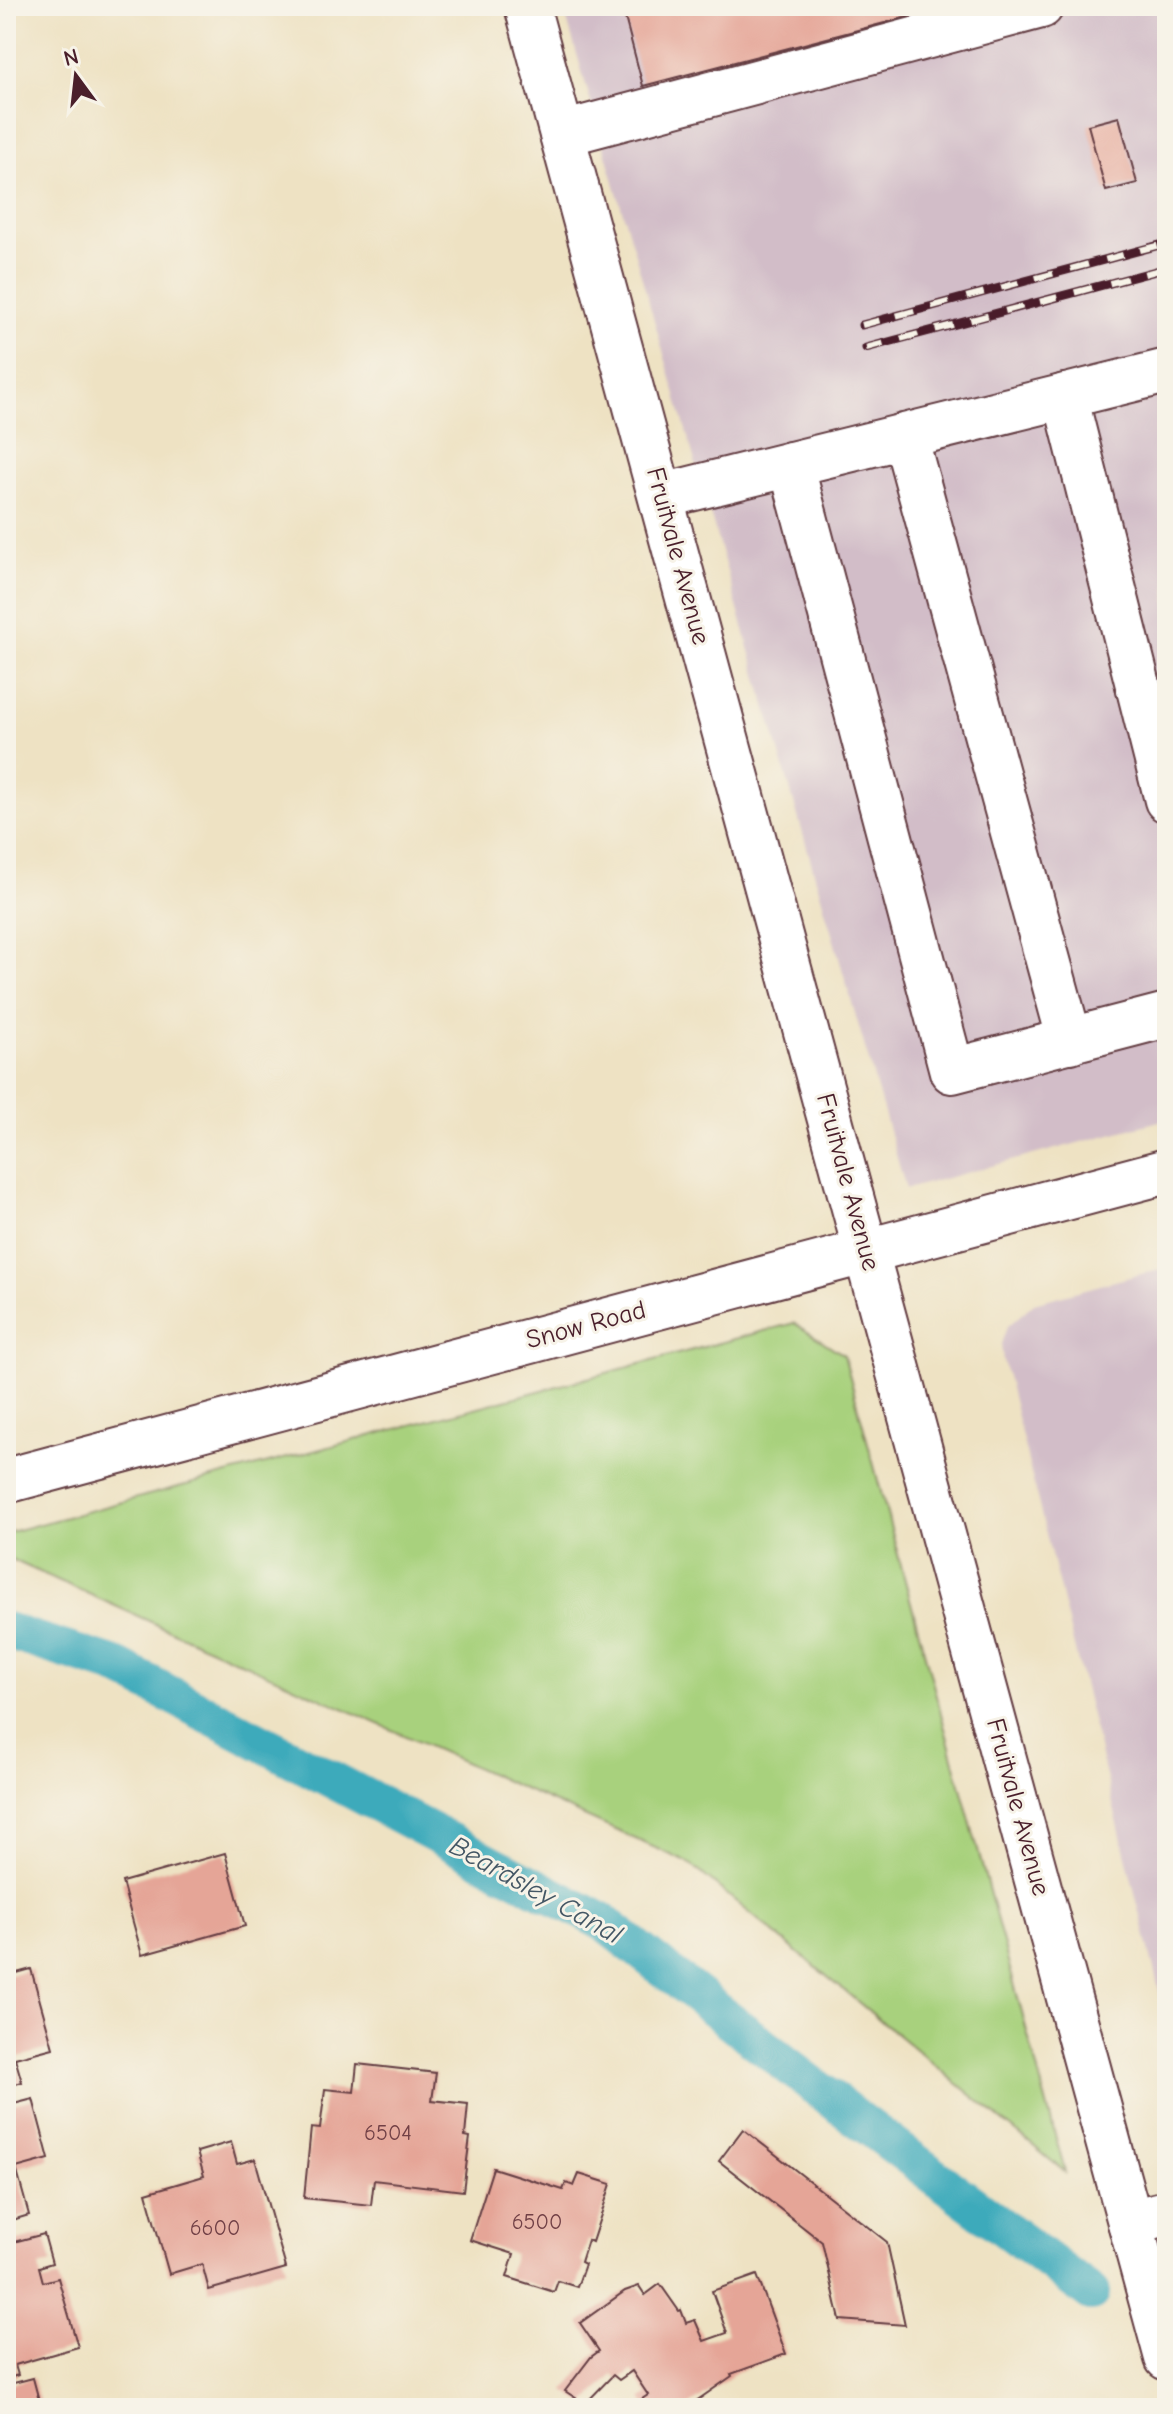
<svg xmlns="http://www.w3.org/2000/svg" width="1173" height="2414" font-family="'Comic Neue',sans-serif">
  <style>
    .industrial { fill: #d2bdc8 }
    .green { fill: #a8d17d; stroke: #797854; stroke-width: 2 }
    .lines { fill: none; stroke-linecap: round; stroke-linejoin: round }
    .canal { stroke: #3caabb; stroke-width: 38 }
    .building { fill: #e5a597 }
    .minor-casing { stroke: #633c42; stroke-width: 48 }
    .major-casing { stroke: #633c42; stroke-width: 48 }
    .minor { stroke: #fff; stroke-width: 44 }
    .major { stroke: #fff; stroke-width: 44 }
    .rail-casing { stroke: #4a1f2b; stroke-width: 9 }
    .rail { stroke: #f7f3e8; stroke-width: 6; stroke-dasharray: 18; stroke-linecap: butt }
    .labels { text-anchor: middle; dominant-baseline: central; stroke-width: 6; stroke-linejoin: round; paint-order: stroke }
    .number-label { font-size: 22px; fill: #714046 }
    .street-label { font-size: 26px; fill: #4a1f2b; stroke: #f7f3e8 }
    .water-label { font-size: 28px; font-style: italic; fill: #445765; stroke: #f7f3e8 }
  </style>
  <rect width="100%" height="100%" fill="#f7f3e8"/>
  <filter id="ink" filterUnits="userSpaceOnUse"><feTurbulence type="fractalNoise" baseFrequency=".0125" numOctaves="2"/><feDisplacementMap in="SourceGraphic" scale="16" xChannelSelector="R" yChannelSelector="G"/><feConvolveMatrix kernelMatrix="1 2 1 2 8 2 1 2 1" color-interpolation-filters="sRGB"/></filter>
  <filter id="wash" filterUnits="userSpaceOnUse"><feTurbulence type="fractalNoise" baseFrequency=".006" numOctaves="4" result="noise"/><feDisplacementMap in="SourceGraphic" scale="32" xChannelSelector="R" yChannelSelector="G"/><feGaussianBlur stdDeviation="1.8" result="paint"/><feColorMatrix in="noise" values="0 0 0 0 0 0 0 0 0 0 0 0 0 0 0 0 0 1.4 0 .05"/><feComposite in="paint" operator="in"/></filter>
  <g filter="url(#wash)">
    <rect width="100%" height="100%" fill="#eee2c3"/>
    <g class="industrial">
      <polygon points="563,6 1167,6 1167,1119 906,1189"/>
      <polygon points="1167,1267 1167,2022 1003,1360 1001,1344 1007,1327 1034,1303"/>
    </g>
    <polygon class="green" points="794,1323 844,1355 1065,2172 689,1863 6,1557 6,1533"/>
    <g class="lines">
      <polyline class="canal" points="6,1631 116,1666 603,1922 822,2092 1091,2293"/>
    </g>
    <g id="blocks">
      <g class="building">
        <polygon points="622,6 946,6 946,7 643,86"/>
        <polygon points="1119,117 1137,183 1106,191 1088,125"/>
        <polygon points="225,1853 245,1926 142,1955 122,1882"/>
        <polygon points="31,1969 53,2048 15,2058 22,2082 6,2087 6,1976"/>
        <polygon points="357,2064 436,2073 432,2100 468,2104 465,2136 470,2137 463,2191 374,2180 371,2205 304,2198 311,2128 320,2129 325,2089 354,2092"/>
        <polygon points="33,2099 49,2159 16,2168 29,2215 6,2222 6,2106"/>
        <polygon points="743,2129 887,2242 905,2325 840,2320 822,2242 719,2161"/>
        <polygon points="231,2142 237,2164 255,2159 286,2268 209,2290 202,2264 169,2274 146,2193 204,2176 197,2152"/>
        <polygon points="493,2168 563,2190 566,2183 574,2186 579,2174 611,2184 592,2242 588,2240 581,2262 585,2264 577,2287 558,2281 554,2292 507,2277 514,2254 470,2240"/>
        <polygon points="44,2234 52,2263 39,2267 43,2282 58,2278 78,2347 15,2365 18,2375 6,2379 6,2244"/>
        <polygon points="757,2275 786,2354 731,2374 732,2376 686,2408 648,2408 642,2399 648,2395 632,2371 619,2380 613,2375 585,2404 565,2391 591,2357 599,2351 580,2323 625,2291 639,2286 645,2295 660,2284 679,2311 681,2310 686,2323 695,2320 704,2341 727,2333 712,2291"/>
        <polygon points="33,2378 41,2408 6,2408 6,2385"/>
      </g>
    </g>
  </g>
  <g filter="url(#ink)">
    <use href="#blocks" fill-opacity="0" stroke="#633c42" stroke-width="2"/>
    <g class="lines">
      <defs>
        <g id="minor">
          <polyline points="562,134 1041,6"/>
          <polyline points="1065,396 1167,800"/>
          <polyline points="905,436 1070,1041"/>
          <polyline points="791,464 952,1071 1167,1015"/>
          <polyline points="662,496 1167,371"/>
          <polyline points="1130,2222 1167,2213"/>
        </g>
        <g id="major">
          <polyline points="527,6 1167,2358"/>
          <polyline points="6,1481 1167,1171"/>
        </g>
      </defs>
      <use href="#minor" class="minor-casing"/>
      <use href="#major" class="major-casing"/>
      <use href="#minor" class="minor"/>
      <use href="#major" class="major"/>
      <defs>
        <g id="rail">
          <polyline points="862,325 1167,243"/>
          <polyline points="866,348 1167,268"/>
        </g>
      </defs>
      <use href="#rail" class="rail-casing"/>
      <use href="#rail" class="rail"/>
    </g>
  </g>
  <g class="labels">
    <g class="number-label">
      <text x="388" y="2133">6504</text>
      <text x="537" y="2222">6500</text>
      <text x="215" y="2228">6600</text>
    </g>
    <g class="street-label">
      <text transform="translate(678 556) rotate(75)">Fruitvale Avenue</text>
      <text transform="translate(848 1182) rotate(75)">Fruitvale Avenue</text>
      <text transform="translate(586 1325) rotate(-15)">Snow Road</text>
      <text transform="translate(1018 1807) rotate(75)">Fruitvale Avenue</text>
    </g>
    <g class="water-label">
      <text transform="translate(536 1890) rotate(29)">Beardsley Canal</text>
    </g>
  </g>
  <rect width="1173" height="2414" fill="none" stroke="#f7f3e8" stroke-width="32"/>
  <g transform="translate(76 76) rotate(345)" stroke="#f7f3e8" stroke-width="6" paint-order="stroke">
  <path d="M0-6L14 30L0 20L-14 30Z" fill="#4a1f2b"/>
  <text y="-12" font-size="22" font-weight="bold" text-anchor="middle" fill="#4a1f2b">N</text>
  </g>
</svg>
